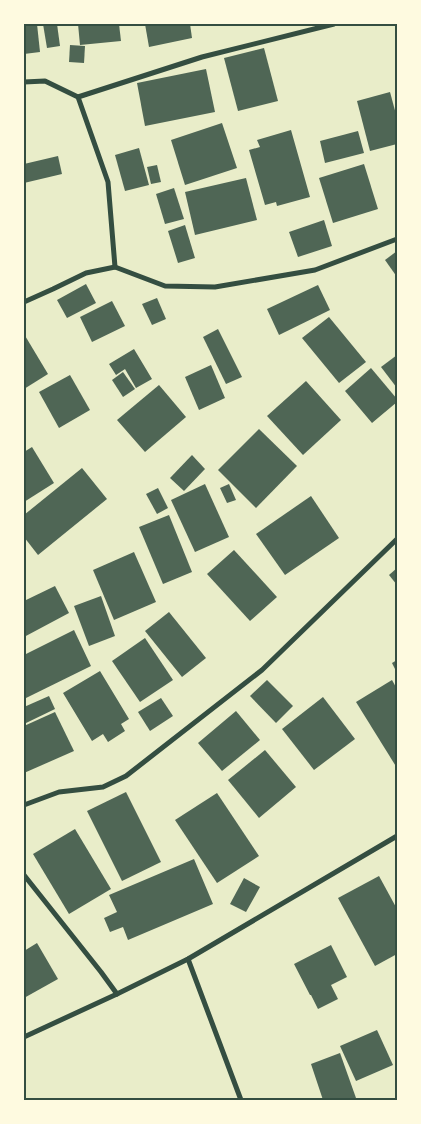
<svg xmlns="http://www.w3.org/2000/svg" width="421" height="1124" font-family="Overpass,sans-serif">
  <style>
    .building { fill: #4f6655 }
    .lines { fill: none; stroke-linecap: round; stroke-linejoin: round }
    .minor { stroke: #344e41; stroke-width: 5 }
    .neatline { fill: none; stroke: #344e41; stroke-width: 2 }
  </style>
  <rect width="100%" height="100%" fill="#e9edc9"/>
  <g class="building">
    <polygon points="24,24 37,24 40,52 24,54"/>
    <polygon points="43,24 57,24 60,46 47,48"/>
    <polygon points="78,24 119,24 121,41 80,45"/>
    <polygon points="145,24 190,24 192,38 149,47"/>
    <polygon points="70,45 85,46 84,63 69,62"/>
    <polygon points="264,48 278,101 238,111 224,58"/>
    <polygon points="206,69 215,112 145,126 137,83"/>
    <polygon points="390,92 397,118 397,144 370,151 357,101"/>
    <polygon points="222,123 237,168 185,185 171,140"/>
    <polygon points="291,130 310,197 277,206 276,202 265,205 249,150 260,147 257,140"/>
    <polygon points="358,131 364,153 325,163 320,141"/>
    <polygon points="139,148 149,185 125,191 115,155"/>
    <polygon points="58,156 62,174 24,183 24,164"/>
    <polygon points="364,164 378,209 333,223 319,178"/>
    <polygon points="157,165 161,182 151,184 147,167"/>
    <polygon points="246,178 257,220 195,235 185,192"/>
    <polygon points="174,188 184,219 165,224 156,194"/>
    <polygon points="324,220 332,246 298,257 289,232"/>
    <polygon points="185,225 195,258 178,263 168,231"/>
    <polygon points="397,251 397,277 385,260"/>
    <polygon points="86,284 96,303 67,318 57,300"/>
    <polygon points="318,285 330,310 279,335 267,309"/>
    <polygon points="157,298 166,319 152,325 142,304"/>
    <polygon points="112,301 125,326 92,342 80,317"/>
    <polygon points="329,317 366,362 339,383 302,338"/>
    <polygon points="218,329 242,377 226,384 203,337"/>
    <polygon points="24,334 48,374 24,389"/>
    <polygon points="134,349 152,379 136,388 125,369 116,375 109,364"/>
    <polygon points="397,355 397,388 381,367"/>
    <polygon points="211,365 225,398 199,410 185,377"/>
    <polygon points="371,368 397,399 397,402 372,423 345,391"/>
    <polygon points="123,372 135,389 123,397 112,380"/>
    <polygon points="70,375 90,410 59,428 39,392"/>
    <polygon points="306,381 341,420 303,455 267,416"/>
    <polygon points="159,385 186,417 145,452 117,420"/>
    <polygon points="259,429 297,466 256,508 218,470"/>
    <polygon points="32,447 54,483 24,502 24,452"/>
    <polygon points="192,455 205,469 184,491 170,478"/>
    <polygon points="82,468 107,499 38,555 24,537 24,515"/>
    <polygon points="205,484 229,537 195,552 171,500"/>
    <polygon points="229,484 236,500 227,503 220,488"/>
    <polygon points="158,488 168,508 157,514 146,494"/>
    <polygon points="311,496 339,538 285,575 256,534"/>
    <polygon points="169,515 192,572 163,584 139,527"/>
    <polygon points="234,550 277,597 250,621 207,574"/>
    <polygon points="134,552 156,602 114,620 93,570"/>
    <polygon points="397,568 397,585 389,575"/>
    <polygon points="55,586 69,613 24,637 24,601"/>
    <polygon points="101,596 115,636 89,646 74,606"/>
    <polygon points="169,612 206,658 182,677 145,631"/>
    <polygon points="74,630 91,666 24,699 24,655"/>
    <polygon points="145,638 173,680 140,702 112,661"/>
    <polygon points="397,660 397,673 392,663"/>
    <polygon points="100,671 129,719 121,724 125,731 108,742 103,734 92,741 63,693"/>
    <polygon points="267,680 293,706 276,723 250,696"/>
    <polygon points="392,680 397,689 397,768 356,702"/>
    <polygon points="49,696 55,709 24,724 24,707"/>
    <polygon points="323,697 355,739 314,770 282,729"/>
    <polygon points="161,698 173,716 150,731 138,712"/>
    <polygon points="236,711 260,740 222,771 198,743"/>
    <polygon points="55,712 74,751 24,773 24,726"/>
    <polygon points="265,750 296,787 259,818 228,780"/>
    <polygon points="126,792 161,862 122,881 87,811"/>
    <polygon points="217,793 259,856 217,883 175,820"/>
    <polygon points="75,829 111,889 69,914 33,854"/>
    <polygon points="194,859 213,904 128,940 123,927 110,932 104,918 117,912 109,895"/>
    <polygon points="379,876 397,909 397,954 375,966 338,898"/>
    <polygon points="244,878 260,887 246,912 230,904"/>
    <polygon points="37,943 58,979 24,998 24,951"/>
    <polygon points="331,945 347,977 331,985 338,999 318,1009 311,995 310,995 294,964"/>
    <polygon points="377,1030 393,1065 356,1081 340,1046"/>
    <polygon points="340,1053 356,1098 349,1100 323,1100 311,1064"/>
  </g>
  <g class="lines">
    <g class="minor">
      <polyline points="24,82 45,81 78,97 108,182 115,267"/>
      <polyline points="78,97 202,57 334,24"/>
      <polyline points="24,302 53,289 86,273 115,267 165,286 215,287 315,270 397,239"/>
      <polyline points="24,805 59,792 103,787 126,776 262,670 397,539"/>
      <polyline points="24,875 101,972 117,994"/>
      <polyline points="188,959 241,1100"/>
      <polyline points="24,1037 117,994 188,959 397,836"/>
    </g>
  </g>
  <rect width="421" height="1124" fill="none" stroke="#fefae0" stroke-width="50"/>
  <rect x="25" y="25" width="371" height="1074" class="neatline"/>
</svg>
